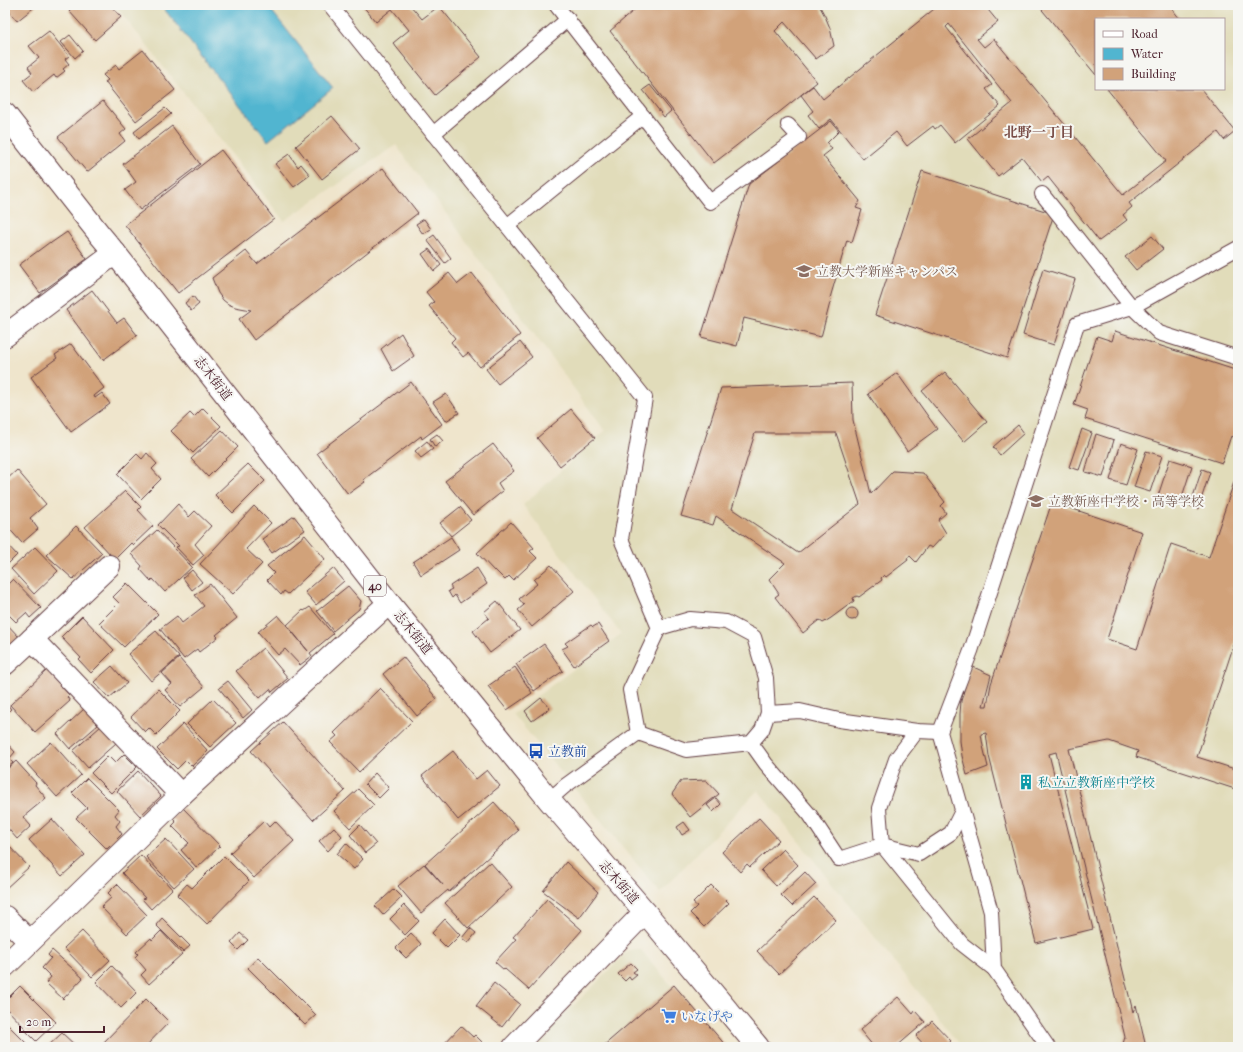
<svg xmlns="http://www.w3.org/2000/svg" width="1243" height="1052" font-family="'IM FELL French Canon','Noto Serif JP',serif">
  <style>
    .built { fill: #e1dcba; fill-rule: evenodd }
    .water { fill: #51b5d0; stroke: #4e6a7e }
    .building { fill: #d1a27a; fill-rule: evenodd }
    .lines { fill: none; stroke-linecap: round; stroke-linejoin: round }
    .lane-casing { stroke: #633d43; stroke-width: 16 }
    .street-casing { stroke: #633d43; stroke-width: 24 }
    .primary-casing { stroke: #633d43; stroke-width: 24 }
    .lane { stroke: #fff; stroke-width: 14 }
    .street { stroke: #fff; stroke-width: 22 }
    .primary { stroke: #fff; stroke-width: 22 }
    .labels { text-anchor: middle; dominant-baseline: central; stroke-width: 4; stroke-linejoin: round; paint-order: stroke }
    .shield { fill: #f6f6f2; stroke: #7e6067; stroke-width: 1 }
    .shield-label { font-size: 12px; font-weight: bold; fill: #4a1f2b }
    .education-label { font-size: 13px; fill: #785e54; stroke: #f6f6f2; text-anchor: start }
    .street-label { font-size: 13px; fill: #4a1f2b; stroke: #f6f6f2 }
    .transit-label { font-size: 13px; fill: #164399; stroke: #f6f6f2; text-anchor: start }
    .culture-label { font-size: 13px; fill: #0d838f; stroke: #f6f6f2; text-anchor: start }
    .shop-label { font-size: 13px; fill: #366cbe; stroke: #f6f6f2; text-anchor: start }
    .neighbourhood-label { font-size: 14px; font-weight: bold; fill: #794d47; stroke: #f6f6f2 }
  </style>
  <rect width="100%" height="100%" fill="#f6f6f2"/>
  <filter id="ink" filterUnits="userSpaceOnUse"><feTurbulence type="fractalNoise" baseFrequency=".025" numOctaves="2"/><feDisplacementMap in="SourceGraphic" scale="8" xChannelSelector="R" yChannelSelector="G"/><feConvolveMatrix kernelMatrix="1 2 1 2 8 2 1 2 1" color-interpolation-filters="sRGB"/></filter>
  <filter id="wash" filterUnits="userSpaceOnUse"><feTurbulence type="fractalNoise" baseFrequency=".012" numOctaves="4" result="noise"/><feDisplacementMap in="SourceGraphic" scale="16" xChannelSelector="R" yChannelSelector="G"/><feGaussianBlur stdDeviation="0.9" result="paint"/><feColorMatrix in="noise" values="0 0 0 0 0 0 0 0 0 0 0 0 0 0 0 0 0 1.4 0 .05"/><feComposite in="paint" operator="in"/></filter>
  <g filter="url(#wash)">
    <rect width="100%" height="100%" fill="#efe5cc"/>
    <g class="built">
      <path d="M115,5H1238V1047H962L758,790L660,892L513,714L621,634L523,505L605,431L396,145L284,221ZM1096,19H1224V89H1096Z"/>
      <polygon points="629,950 641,950 723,1047 533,1047"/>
    </g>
    <polygon class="water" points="161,5 267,5 333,88 268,141"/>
    <g id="blocks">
      <g class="building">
        <polygon points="5,5 37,5 17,21 5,7"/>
        <polygon points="75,5 110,5 121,17 95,40 69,11"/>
        <polygon points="362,5 410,5 422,19 439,6 481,57 435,95 393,43 409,30 392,9 376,22"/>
        <polygon points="640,5 819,5 825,16 830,28 834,46 816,59 784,22 775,31 817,82 772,118 714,163 610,31"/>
        <polygon points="939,5 984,5 998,22 977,39 984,47 994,39 1123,195 1166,161 1107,89 1201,89 1235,131 1224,140 1218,132 1129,203 1132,207 1123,215 1127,220 1099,241 1048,177 1042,182 1022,157 998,176 968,139 1012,103 949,24 946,27 992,85 986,89 1000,106 955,143 940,125 935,129 933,126 907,146 896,132 863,159 831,119 819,129 808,115 813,111 801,95 813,86 823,99"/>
        <polygon points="1038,5 1169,5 1180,19 1096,19 1096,75"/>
        <polygon points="49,31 69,56 65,59 69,64 63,69 65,71 56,78 54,75 33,92 23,80 32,73 28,67 39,58 29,46"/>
        <polygon points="70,35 83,51 75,58 61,42"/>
        <polygon points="143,50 175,90 136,121 105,82 108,80 103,75 116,65 119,69"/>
        <polygon points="650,85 671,111 664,117 643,90"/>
        <polygon points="103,101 126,129 120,134 125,141 87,172 58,137"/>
        <polygon points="165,108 171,114 139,139 134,132"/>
        <polygon points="332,116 360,149 322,179 296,146"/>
        <polygon points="831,121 839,131 827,143 832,149 823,156 860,201 856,208 862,210 852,242 847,240 830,298 831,299 821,337 744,318 737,346 701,337 749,184"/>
        <polygon points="172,126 200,164 140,210 125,190 136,182 123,164"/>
        <polygon points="221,150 274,219 178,293 125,225"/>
        <polygon points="289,154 298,167 301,164 310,175 294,187 275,164"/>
        <polygon points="383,168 418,213 254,340 239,319 251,310 235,307 228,304 223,300 218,293 212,278 246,251 257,264"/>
        <polygon points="922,171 1054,214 1007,358 875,315"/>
        <polygon points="424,219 431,229 423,234 416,224"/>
        <polygon points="67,232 87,259 40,293 19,265 50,242 51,243"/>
        <polygon points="434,235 451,258 445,263 427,240"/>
        <polygon points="1152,236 1163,249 1136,270 1125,257"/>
        <polygon points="429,249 441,265 434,271 422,254"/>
        <polygon points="1043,269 1075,279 1054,345 1023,335"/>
        <polygon points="449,273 458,284 472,273 520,335 480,367 468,353 463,357 451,342 455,338 429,306 434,302 426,292"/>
        <polygon points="92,290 117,323 124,318 137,335 103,360 66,310"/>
        <polygon points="193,296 199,304 191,311 185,303"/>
        <polygon points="1115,331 1238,371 1238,438 1231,436 1222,463 1085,419 1088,410 1074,405 1097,336 1112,341"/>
        <polygon points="401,333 414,356 393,371 381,349"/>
        <polygon points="520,342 532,357 498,384 486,369"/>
        <polygon points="71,344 104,388 94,396 95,398 102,393 110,404 71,432 31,377 57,358 55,355"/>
        <polygon points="945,372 987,422 964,442 922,391"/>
        <polygon points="897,373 937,429 907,451 868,394"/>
        <polygon points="411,382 442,424 422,439 421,436 363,480 365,482 348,494 317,453"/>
        <path d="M852,383L853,420L871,494L893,471L923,473L945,502L941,506L946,513L938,520L946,533L932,548L928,546L916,562L910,556L907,558L908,560L886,577L884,575L881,578L882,580L859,597L857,596L853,598L854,601L831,618L823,623L819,620L803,633L775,597L779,594L769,579L785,563L716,516L713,525L681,516L721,388ZM755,433H836L860,504L798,553L732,509Z"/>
        <polygon points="446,394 459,413 446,421 433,402"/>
        <polygon points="203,408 221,426 193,453 171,431 190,413 194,417"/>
        <polygon points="571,409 595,438 560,466 537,438"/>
        <polygon points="1018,425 1024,433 1000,455 993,447"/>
        <polygon points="1082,429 1092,433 1079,470 1069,467"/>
        <polygon points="222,430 238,447 208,477 191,459"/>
        <polygon points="437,434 443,441 435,447 430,439"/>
        <polygon points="1096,434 1114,440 1103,477 1085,472"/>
        <polygon points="427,441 433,449 421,458 415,451"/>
        <polygon points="1121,443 1138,449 1126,485 1110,480"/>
        <polygon points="493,444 514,471 498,483 503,491 473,515 445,481"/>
        <polygon points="1146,451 1162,456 1150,492 1134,487"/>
        <polygon points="147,453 157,464 152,469 161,479 141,499 117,474 137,454 142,459"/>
        <polygon points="1170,459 1192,466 1180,503 1158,496"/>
        <polygon points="248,464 265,481 233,513 215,495"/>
        <polygon points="1202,469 1210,472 1198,509 1190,506"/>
        <polygon points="17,470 46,504 30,518 38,529 22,543 5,524 5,481"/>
        <polygon points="1238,470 1238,632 1197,757 1238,770 1238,790 1136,757 1138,751 1109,741 1069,749 1133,1012 1136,1005 1146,1047 1122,1047 1125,1037 1056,752 1049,754 1093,929 1036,943 989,756 986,733 981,734 983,746 988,767 967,775 962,756 960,741 960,714 961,701 971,666 991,675 983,706 987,706 991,684 1052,502 1142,532 1107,639 1137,649 1171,544 1209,557"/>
        <polygon points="125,491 141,507 138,510 153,526 133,545 131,543 116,558 113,555 112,556 85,527"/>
        <polygon points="178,504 189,517 195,511 211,526 195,544 204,555 193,565 176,547 179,546 158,525"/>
        <polygon points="254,506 271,523 246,549 262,564 233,594 200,564"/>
        <polygon points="460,507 471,520 451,536 440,523"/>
        <polygon points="294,516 305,530 272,553 262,539"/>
        <polygon points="511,522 534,548 530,551 537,558 513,580 509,576 505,580 495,570 494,571 477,553"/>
        <polygon points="76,526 102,553 73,579 46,555"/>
        <polygon points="157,530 192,567 165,592 153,579 151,581 140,569 142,566 131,554"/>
        <polygon points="305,535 325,559 288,594 284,591 281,595 267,580 274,573 267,566"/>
        <polygon points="451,537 459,550 421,575 413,562"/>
        <polygon points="5,542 17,555 5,567"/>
        <polygon points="35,547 58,571 34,594 11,569"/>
        <polygon points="551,565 574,591 532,627 518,610 524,605 519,599 537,584 534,580"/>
        <polygon points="333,568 344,581 316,605 305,592"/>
        <polygon points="477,568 487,584 460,603 455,595 452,598 448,591 452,589 450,586"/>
        <polygon points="192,570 202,582 192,590 183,578"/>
        <polygon points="13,579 41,608 30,618 26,613 16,622 5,611 5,587"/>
        <polygon points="127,583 158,614 124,647 99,623 119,603 113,597"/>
        <polygon points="210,584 237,618 216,635 218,637 199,652 197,649 184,659 160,629 177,616 182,623 204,606 195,595"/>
        <polygon points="348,586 361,601 359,609 333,631 317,611"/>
        <polygon points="497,601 520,630 490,653 473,631 489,618 484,612"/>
        <polygon points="310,607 333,634 310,653 312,656 300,665 285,649 278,655 258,632 278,615 308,651 287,625 303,610 304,611"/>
        <circle cx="852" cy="614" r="6"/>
        <polygon points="82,616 114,650 91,673 79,660 81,658 61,637"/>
        <polygon points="5,622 19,637 5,651"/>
        <polygon points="598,624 609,641 574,666 562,649 568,646 565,643 591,625 593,627"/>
        <polygon points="156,631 179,657 151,681 128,654"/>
        <polygon points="544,644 563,671 534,691 516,664"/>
        <polygon points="263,648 288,678 272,692 270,689 260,698 236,671"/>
        <polygon points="403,657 437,699 417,716 383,674"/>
        <polygon points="179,658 204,687 180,707 165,690 172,684 162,673"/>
        <polygon points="112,666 127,683 109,698 94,682"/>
        <polygon points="515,667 532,693 507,710 488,686"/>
        <polygon points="47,670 69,695 67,697 70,701 35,732 10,705"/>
        <polygon points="228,681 252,710 243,718 219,688"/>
        <polygon points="380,688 412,721 359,772 330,742 337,736 334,733"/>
        <polygon points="158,689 180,711 156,735 149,728 145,732 131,717"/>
        <polygon points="541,698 550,708 532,721 525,711"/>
        <polygon points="213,699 236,723 210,747 187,724"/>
        <polygon points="5,702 11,709 5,715"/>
        <polygon points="84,709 98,725 70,749 57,734"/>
        <polygon points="283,722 345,791 313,820 251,751"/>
        <polygon points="183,724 208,751 192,766 186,760 177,769 157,749"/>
        <polygon points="101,726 116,743 88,768 73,751"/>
        <polygon points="5,741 15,752 9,759 13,763 6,769 5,768"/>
        <polygon points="51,742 81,775 57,797 27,764"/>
        <polygon points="453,751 476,779 487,770 500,786 458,820 422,776"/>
        <polygon points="124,754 137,767 111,793 91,773 108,756 115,763"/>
        <polygon points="16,761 36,783 35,785 46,798 23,817 31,826 17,839 5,825 5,771"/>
        <polygon points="138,771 161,796 140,816 117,791"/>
        <polygon points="375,773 389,788 379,798 365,784"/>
        <polygon points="87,778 119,810 115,815 120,821 116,826 122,834 107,849 76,818 87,808 72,793"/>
        <polygon points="706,780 719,794 690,817 672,794 681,781"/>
        <polygon points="358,789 374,805 350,828 334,811"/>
        <polygon points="716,798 721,804 713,812 707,805"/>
        <polygon points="494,802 519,830 449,892 448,890 421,913 398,886 424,864 443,885 425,864"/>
        <polygon points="183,808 220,846 197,868 181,850 189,843 172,826 176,822 172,818"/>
        <polygon points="759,818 779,840 750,867 747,864 740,872 722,852"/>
        <polygon points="52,819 85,855 62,876 29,840"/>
        <polygon points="264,821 269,827 275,821 294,841 254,878 230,853"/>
        <polygon points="684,822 690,830 682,835 677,827"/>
        <polygon points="360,825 376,844 365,853 350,835"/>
        <polygon points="334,827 342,836 328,851 319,841"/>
        <polygon points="166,839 194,869 174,887 146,857"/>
        <polygon points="5,842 29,867 5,889"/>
        <polygon points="346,843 363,859 354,869 337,854"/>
        <polygon points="783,849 798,865 776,886 761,870"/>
        <polygon points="141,855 172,889 151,909 142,899 145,898 122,873"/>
        <polygon points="224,856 249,881 207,924 177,895 187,884 192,888"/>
        <polygon points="490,862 512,887 468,928 445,903"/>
        <polygon points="566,862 598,892 579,918 543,891"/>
        <polygon points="805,872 816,884 792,906 781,895"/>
        <polygon points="117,884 147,915 127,934 101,907 112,897 108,893"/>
        <polygon points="711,885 729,903 704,927 690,913 697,906 693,903"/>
        <polygon points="394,889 402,897 383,915 375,906"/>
        <polygon points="814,897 836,920 779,974 757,951"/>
        <polygon points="547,899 582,930 529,990 505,969 504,970 495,962 516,939 513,937"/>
        <polygon points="404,905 419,921 405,935 390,919"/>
        <polygon points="162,918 190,946 183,952 156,925"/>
        <polygon points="445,919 460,935 447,948 432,933"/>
        <polygon points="470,928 476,933 468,943 462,938"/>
        <polygon points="82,931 110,960 92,977 64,948"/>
        <polygon points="161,931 182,954 149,984 141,975 146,970 135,957 138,954 136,952 151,938 152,940"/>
        <polygon points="240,933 248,940 238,950 231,943"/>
        <polygon points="411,933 421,944 406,958 396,948"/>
        <polygon points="52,950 83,978 63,999 46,983 51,977 42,968 51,958 48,955"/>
        <polygon points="258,957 316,1015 305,1025 248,968"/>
        <polygon points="631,963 637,969 633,972 637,975 631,980 629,977 625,981 618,974"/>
        <polygon points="112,966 137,992 121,1008 96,982"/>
        <polygon points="494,983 520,1004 502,1027 476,1006"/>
        <polygon points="674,985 727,1047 602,1047"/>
        <polygon points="20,986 56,1022 36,1041 24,1029 25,1028 5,1007 5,1001"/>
        <polygon points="898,997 913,1014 915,1011 925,1022 896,1047 874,1047 860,1030"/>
        <polygon points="146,999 169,1022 145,1047 99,1047"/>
        <polygon points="932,1021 951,1041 949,1043 953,1047 926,1047 916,1036"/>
        <polygon points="5,1022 30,1047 5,1047"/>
        <polygon points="461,1026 473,1037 475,1035 487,1047 441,1047"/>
        <polygon points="62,1033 77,1047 47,1047"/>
      </g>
    </g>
  </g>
  <g filter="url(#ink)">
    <use href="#blocks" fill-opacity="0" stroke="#633d43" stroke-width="1"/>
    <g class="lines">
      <defs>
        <g id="lane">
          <polyline points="330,5 645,398 621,539 659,628 630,690 638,733"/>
          <polyline points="556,5 710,202 799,137 788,125"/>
          <polyline points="433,134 568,19"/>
          <polyline points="1042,194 1132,307 1159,333 1238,358"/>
          <polyline points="507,226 643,116"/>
          <polyline points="659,628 690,619 726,622 754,637 766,678 768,713"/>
          <polyline points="917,731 896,759 879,808 882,845 919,854 951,833 962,811"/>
          <polyline points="751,743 766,764 810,815 839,859 882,845 962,944 994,969 1048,1047"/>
          <polyline points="549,800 565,786 638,733 686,750 751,743 762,730 768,713 800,711 839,720 917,731 940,732"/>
          <polyline points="994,969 991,912 940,732 971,651 1077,324 1132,307 1238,248"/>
        </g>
        <g id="street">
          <polyline points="5,336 115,253"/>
          <polyline points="32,639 109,566"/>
          <polyline points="5,664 32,639 181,795"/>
          <polyline points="5,917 29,941"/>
          <polyline points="5,966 181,795 389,603"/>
          <polyline points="514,1047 645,912"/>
        </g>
        <polyline id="primary" points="5,114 100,235 115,253 389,603 549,800 645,912 758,1047"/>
      </defs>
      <use href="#lane" class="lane-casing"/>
      <use href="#street" class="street-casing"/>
      <use href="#primary" class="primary-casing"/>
      <use href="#lane" class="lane"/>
      <use href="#street" class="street"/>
      <use href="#primary" class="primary"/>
    </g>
  </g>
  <defs>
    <symbol id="university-bare" viewBox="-9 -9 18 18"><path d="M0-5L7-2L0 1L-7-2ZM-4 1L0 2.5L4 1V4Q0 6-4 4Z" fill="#8d6e63" stroke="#f6f6f2" stroke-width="2.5" paint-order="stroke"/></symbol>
    <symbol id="school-bare" viewBox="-9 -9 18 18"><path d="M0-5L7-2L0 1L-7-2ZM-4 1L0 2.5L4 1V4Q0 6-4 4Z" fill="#8d6e63" stroke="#f6f6f2" stroke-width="2.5" paint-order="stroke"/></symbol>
    <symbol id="bus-bare" viewBox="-9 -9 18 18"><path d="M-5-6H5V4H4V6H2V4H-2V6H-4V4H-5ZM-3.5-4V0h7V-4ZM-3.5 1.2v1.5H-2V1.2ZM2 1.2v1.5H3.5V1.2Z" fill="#1a4fb4" stroke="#f6f6f2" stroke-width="2.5" paint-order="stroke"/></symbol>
    <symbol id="building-bare" viewBox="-9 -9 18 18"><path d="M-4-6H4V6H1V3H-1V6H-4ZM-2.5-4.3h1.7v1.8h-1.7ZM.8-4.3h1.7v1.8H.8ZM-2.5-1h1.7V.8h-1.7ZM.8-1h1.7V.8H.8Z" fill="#0f9aa8" stroke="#f6f6f2" stroke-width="2.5" paint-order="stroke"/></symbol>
    <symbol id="supermarket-bare" viewBox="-9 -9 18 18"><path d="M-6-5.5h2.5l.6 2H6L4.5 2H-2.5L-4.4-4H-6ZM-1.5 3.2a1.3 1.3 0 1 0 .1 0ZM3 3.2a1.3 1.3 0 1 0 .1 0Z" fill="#3f7fe0" stroke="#f6f6f2" stroke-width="2.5" paint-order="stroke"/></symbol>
  </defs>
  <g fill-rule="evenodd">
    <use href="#university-bare" x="793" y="260" width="22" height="22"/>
    <use href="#school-bare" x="1025" y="490" width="22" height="22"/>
    <use href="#bus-bare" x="525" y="740" width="22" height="22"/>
    <use href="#building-bare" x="1015" y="771" width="22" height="22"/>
    <use href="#supermarket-bare" x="658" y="1005" width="22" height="22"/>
  </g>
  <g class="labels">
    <rect class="shield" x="364" y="576" width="22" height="20" rx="3"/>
    <g class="shield-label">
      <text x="375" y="586">40</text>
    </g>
    <g class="education-label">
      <text x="816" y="271">立教大学新座キャンパス</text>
      <text x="1048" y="501">立教新座中学校・高等学校</text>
    </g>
    <g class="street-label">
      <text transform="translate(213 378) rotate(52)">志木街道</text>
      <text transform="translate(413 632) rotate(51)">志木街道</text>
      <text transform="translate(619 882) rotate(49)">志木街道</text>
    </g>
    <g class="transit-label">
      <text x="548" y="751">立教前</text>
    </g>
    <g class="culture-label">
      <text x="1038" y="782">私立立教新座中学校</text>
    </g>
    <g class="shop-label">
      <text x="681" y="1016">いなげや</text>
    </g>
    <g class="neighbourhood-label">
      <text x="1039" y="132">北野一丁目</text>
    </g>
  </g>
  <rect width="1243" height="1052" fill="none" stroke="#f6f6f2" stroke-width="20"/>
  <rect x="1095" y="18" width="130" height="72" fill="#f6f6f2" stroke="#b1a0a2"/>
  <rect x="1103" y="31" width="20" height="6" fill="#ffffff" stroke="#b1a0a2"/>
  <text x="1131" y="38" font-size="12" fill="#4a1f2b">Road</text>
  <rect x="1103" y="48" width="20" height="12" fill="#51b5d0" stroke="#b1a0a2"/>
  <text x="1131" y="58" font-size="12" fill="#4a1f2b">Water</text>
  <rect x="1103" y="68" width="20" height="12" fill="#d1a27a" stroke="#b1a0a2"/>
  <text x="1131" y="78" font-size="12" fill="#4a1f2b">Building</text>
  <path d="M20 1026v6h84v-6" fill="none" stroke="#4a1f2b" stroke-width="2"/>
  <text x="26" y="1026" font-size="12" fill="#4a1f2b" stroke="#f6f6f2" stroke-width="3" paint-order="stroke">20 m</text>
</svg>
